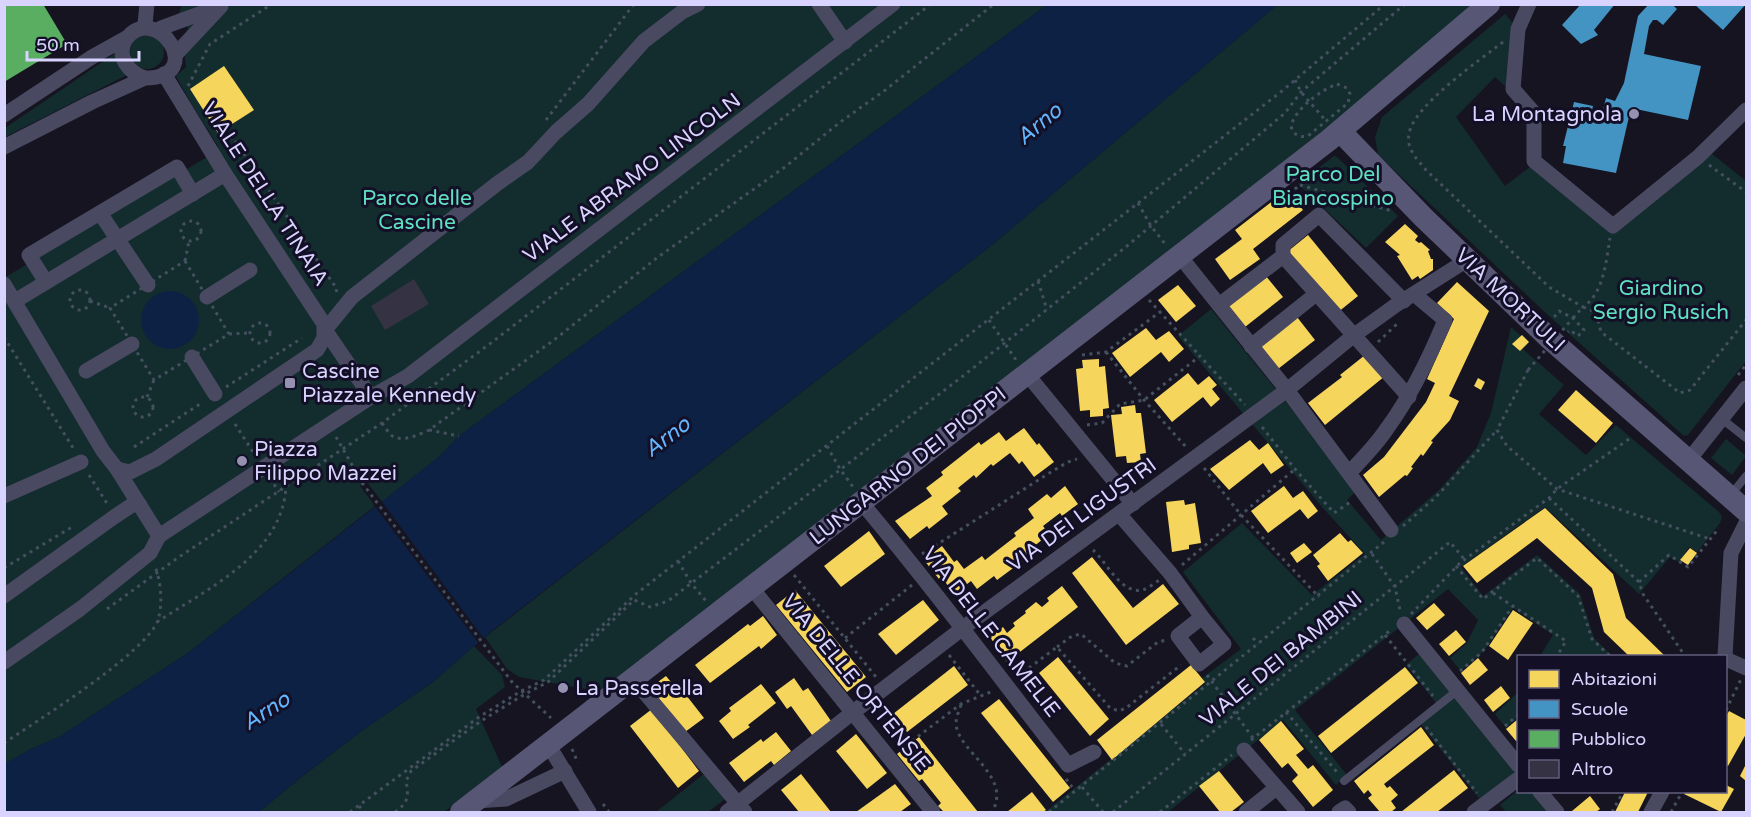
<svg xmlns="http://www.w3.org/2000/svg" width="1751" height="817" font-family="'Varela Round',sans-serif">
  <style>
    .green { fill: #132c2d }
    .water { fill: #0d2144 }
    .pier { fill: #161421 }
    .homes { fill: #f6d55c }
    .schools { fill: #4393c3 }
    .public { fill: #5aae61 }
    .building { fill: #343243 }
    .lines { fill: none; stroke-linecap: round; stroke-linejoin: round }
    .path { stroke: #44505f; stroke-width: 3; stroke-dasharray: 3 4.5; stroke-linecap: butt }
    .lane { stroke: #4a4962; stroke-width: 8 }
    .street { stroke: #4a4962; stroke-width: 15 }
    .secondary { stroke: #575674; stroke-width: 22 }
    .path-bridge { stroke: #44505f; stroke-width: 3; stroke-dasharray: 3 4.5; stroke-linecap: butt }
    .poi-dot { fill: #9591b1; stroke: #130f26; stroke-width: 2 }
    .labels { text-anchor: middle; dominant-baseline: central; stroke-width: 6; stroke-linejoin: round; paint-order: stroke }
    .poi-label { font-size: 21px; fill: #d9d4ff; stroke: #130f26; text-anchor: start }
    .park-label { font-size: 21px; fill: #5fe0c0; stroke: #130f26 }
    .street-label { font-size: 21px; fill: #d9d4ff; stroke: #130f26 }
    .water-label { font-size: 22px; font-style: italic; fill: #62b6ff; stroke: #130f26 }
  </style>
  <rect width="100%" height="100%" fill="#161421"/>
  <g class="green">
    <polygon points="179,5 1047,5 459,436 440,456 382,502 367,482 360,486 375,506 188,653 59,737 31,749 5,764 4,278 207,157 207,155 218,146 192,105 176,76 186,67 184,51 181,42 188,29 185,19 179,13 181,6"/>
    <polygon points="1277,5 1477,5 1334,124 602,692 519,677 507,669 485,637 992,245"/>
    <polygon points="1505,14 1518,29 1512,92 1495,77 1456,117 1505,186 1531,166 1612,227 1706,149 1746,181 1746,361 1688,435 1684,436 1549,316 1378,155 1375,137 1382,117"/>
    <circle cx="147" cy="52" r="17"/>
    <polygon points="114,54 126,74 125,76 5,137 5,128"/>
    <polygon points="1334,156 1337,157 1398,216 1366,248 1298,184"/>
    <polygon points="1211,309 1357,490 1347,500 1381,540 1439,490 1477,447 1491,413 1511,327 1529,343 1523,349 1564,385 1539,414 1586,455 1616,425 1719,512 1722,517 1720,523 1697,552 1689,547 1679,562 1670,557 1639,594 1545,507 1461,567 1483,596 1537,555 1580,594 1594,638 1612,656 1540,656 1553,635 1513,608 1483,652 1461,671 1450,658 1467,643 1478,620 1448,589 1295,710 1347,775 1336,785 1283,720 1168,812 1045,812 1206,683 1202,678 1241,649 1183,572 1242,523 1312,595 1365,554 1322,507 1178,336"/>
    <polygon points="1726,439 1746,456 1732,475 1711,458"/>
    <polygon points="474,646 502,675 505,687 476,709 503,769 444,812 259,812 299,779 363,730 433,682"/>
    <polygon points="1420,653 1518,774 1482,802 1417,719 1436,703 1406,665"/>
    <polygon points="1518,692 1518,717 1506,728 1495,714"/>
    <polygon points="705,773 725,799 708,812 656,812"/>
    <polygon points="1518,790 1532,792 1549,812 1506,812 1500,805"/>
  </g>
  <g class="water">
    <polygon points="1047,5 1277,5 992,245 493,630 433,682 363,730 300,778 259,812 5,812 4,764 31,749 59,737 188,653 440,456 459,436"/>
    <circle cx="170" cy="320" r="29"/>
  </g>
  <polygon class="pier" points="380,499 485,640 480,645 373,504"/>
  <g class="homes">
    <polygon points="224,66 254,110 218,133 190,89"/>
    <polygon points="1287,190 1303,210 1253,249 1260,259 1230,280 1215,259 1242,239 1235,230"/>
    <polygon points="1405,224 1418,236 1415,240 1419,243 1421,242 1430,250 1428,251 1431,259 1433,259 1433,270 1420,279 1418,276 1412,280 1397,256 1400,255 1385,242"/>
    <polygon points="1308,235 1358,296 1337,313 1287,252"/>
    <polygon points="1265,275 1283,297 1245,327 1227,304"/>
    <polygon points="1457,282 1489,311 1449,396 1459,401 1450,420 1431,441 1433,442 1423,456 1421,454 1411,467 1413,468 1407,476 1405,475 1379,497 1363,475 1384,457 1426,402 1435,383 1427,379 1454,319 1437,303"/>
    <polygon points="1178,285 1196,306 1176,322 1158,300"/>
    <polygon points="1297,317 1315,340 1278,369 1261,346"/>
    <polygon points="1146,328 1156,340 1169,331 1184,349 1169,362 1161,352 1130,377 1112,353"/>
    <polygon points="1522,335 1529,342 1520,351 1512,344"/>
    <polygon points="1365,355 1385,376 1325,425 1308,403 1342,377 1340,375"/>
    <polygon points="1099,359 1099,367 1105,366 1109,408 1103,409 1103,416 1090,417 1090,410 1080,411 1076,369 1083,368 1082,360"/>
    <polygon points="1188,373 1198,385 1209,376 1217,385 1212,389 1220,399 1211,407 1203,397 1172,422 1154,400"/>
    <polygon points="1478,378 1485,382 1481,390 1474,386"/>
    <polygon points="1576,390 1613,423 1596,443 1558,410"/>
    <polygon points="1135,405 1136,413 1141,413 1146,453 1140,454 1141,462 1127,463 1126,456 1116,457 1111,415 1122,414 1121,407"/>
    <polygon points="1024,428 1037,445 1039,443 1054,462 1034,477 1022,461 1019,464 1010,453 993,466 991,464 976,478 974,475 958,488 961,491 942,506 948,514 929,529 927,526 910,539 895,521 932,496 926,488 943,475 941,472 979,442 981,445 999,432 1006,441"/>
    <polygon points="1250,440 1259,450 1268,443 1284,465 1271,474 1263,463 1229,490 1210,469"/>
    <polygon points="1065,486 1078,504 1062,516 1060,513 1043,526 1049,534 1032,548 1035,552 997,580 994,576 977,589 971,581 954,594 941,576 939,579 924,560 942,546 954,562 957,560 964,569 982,556 985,560 1016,536 1014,533 1034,518 1028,509 1047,494 1051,498"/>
    <polygon points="1284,486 1293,498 1303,491 1318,511 1308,519 1300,509 1268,533 1251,511"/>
    <polygon points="1184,500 1185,505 1195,503 1201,543 1189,545 1189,549 1172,552 1166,502"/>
    <polygon points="1545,508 1613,574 1626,618 1665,656 1629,656 1604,632 1592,588 1537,538 1477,583 1463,566"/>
    <polygon points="869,531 885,554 841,587 824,566"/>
    <polygon points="1340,533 1348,542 1351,540 1363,553 1328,581 1317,566 1320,564 1313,555"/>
    <polygon points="1304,543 1312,552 1297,563 1290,553"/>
    <polygon points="1690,548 1697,553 1688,565 1680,560"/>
    <polygon points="1092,557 1133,608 1163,584 1179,604 1126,645 1072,573"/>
    <polygon points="1062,586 1078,607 1007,662 990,637 1003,627 1007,633 1015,626 1013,623 1026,613 1025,611 1036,602 1042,607 1049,601 1047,598"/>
    <polygon points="795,590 866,677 847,692 776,605"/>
    <polygon points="923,600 939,620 896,655 878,634"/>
    <polygon points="1434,603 1445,615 1427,630 1416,618"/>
    <polygon points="1513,610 1533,623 1508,660 1489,646"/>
    <polygon points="763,616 777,635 761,649 759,646 710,683 695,665 748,624 750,626"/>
    <polygon points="1456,630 1466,642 1449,656 1439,644"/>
    <polygon points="1058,657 1109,719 1090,736 1039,673"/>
    <polygon points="1478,658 1488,670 1470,685 1461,673"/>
    <polygon points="1191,665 1205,682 1112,760 1097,740"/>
    <polygon points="954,666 968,685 907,732 893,714"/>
    <polygon points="1405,667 1418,683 1331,753 1318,736"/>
    <polygon points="666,676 676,688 679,686 704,718 685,732 647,690"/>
    <polygon points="794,678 803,691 808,688 831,721 812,735 791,706 787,709 775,692"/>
    <polygon points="761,684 776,703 748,725 750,727 733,739 719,721 731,711 729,708"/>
    <polygon points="1501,686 1510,698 1493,712 1484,700"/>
    <polygon points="999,699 1070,788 1053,802 981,713"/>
    <polygon points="652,709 699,771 678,788 630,726"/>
    <polygon points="1729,711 1746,720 1746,734 1728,766 1726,765 1726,717"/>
    <polygon points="1518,719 1518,740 1516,741 1506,729"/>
    <polygon points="1281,721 1304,749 1296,755 1308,769 1313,765 1333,790 1313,807 1292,781 1298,775 1288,763 1282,768 1259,740"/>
    <polygon points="1421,727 1434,745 1384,784 1387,788 1390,786 1398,795 1391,801 1396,808 1391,812 1380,812 1368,798 1372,795 1368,790 1364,794 1354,781"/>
    <polygon points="776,732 791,751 774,765 771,761 744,782 729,763 761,739 763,742"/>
    <polygon points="856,734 887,773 867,789 836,751"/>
    <polygon points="919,737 978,812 944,812 938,806 941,803 922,779 919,781 897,754"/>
    <polygon points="1746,764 1746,781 1740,776"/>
    <polygon points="1454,770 1468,788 1437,812 1401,812"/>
    <polygon points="1219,771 1244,802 1231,812 1220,812 1199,786"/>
    <polygon points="801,774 831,812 799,812 781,790"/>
    <polygon points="895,784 911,804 900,812 856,812"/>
    <polygon points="1726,785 1734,789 1721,812 1684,794 1685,792 1726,792"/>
    <polygon points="1032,792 1046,810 1043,812 1007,812"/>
    <polygon points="1625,792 1648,792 1638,812 1615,812"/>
    <polygon points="1590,796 1600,809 1596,812 1573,812 1572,811"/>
  </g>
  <g class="schools">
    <polygon points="1581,4 1615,4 1594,30 1598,35 1581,44 1562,25"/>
    <polygon points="1649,4 1672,4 1677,9 1663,25 1657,20 1653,20 1649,26 1644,54 1701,66 1688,120 1631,108 1616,173 1563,163 1566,146 1563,146 1574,102 1593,106 1590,119 1600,121 1606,98 1615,101 1624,83 1638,16"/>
    <polygon points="1694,4 1746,4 1723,30"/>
  </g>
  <polygon class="public" points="4,4 43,4 67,44 4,82"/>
  <polygon class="building" points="414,279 429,304 385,330 371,306"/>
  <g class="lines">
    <g class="path">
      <path d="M1503,42C1480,60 1413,106 1409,134C1406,149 1417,159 1426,170L1549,287L1583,307C1604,293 1606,261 1610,238"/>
      <polyline points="1295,80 1301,92 1326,121"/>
      <path d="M1337,84L1347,88L1350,94L1348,103L1308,136C1300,138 1293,135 1291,126C1295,109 1321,90 1337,84Z"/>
      <polyline points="188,86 210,44 272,4"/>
      <polyline points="546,120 634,4"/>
      <polyline points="222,141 233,138 337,289 336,292"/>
      <polyline points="1709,165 1746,192"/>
      <polyline points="1300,185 1392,211"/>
      <polyline points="1295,187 1310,205"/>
      <polyline points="1138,203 1151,226 1166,245"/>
      <circle cx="191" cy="231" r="10"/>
      <polygon points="185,261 229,334 154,380 110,308"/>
      <polyline points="185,261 189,241"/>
      <polyline points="1038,281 1047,310"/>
      <circle cx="80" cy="300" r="10"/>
      <polyline points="1149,300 1200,356"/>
      <polyline points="90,301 110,308"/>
      <polyline points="1556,317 1555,316 1559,311 1573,318 1584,330 1578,336 1570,330 1568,332"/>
      <polyline points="1573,318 1583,307 1596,312 1601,332 1680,393 1690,390 1746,320"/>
      <polyline points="989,320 1016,360"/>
      <circle cx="260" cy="333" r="10"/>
      <polyline points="229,334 249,333"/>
      <polyline points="4,337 75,451"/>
      <polyline points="1378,342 1397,324"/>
      <polyline points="1106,352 1144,400 1186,447"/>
      <polyline points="1082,355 1106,352 1160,312"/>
      <polyline points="1528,370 1497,430 1507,446 1557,489 1710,539"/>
      <polyline points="1738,375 1746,365"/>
      <polyline points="226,387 302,338"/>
      <circle cx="143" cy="407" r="10"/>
      <polyline points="147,397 154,380"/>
      <path d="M382,423C385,427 388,432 391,435C400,443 419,435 429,430L554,340L658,257L785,167L839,123L884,91L994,4"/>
      <polyline points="235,424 255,455"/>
      <polyline points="1087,425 1102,423 1120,404 1144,400 1200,356 1245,405"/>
      <polyline points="1262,427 1295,469 1334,513 1352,501"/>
      <polyline points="429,430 459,436"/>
      <polyline points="336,437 363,484 512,682 551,718"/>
      <polyline points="827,446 840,469 853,487"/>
      <polyline points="134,447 203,402"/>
      <polyline points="1204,468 1241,515 1319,597"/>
      <polyline points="89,475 108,505"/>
      <polyline points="270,478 279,492"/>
      <polyline points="1549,498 1639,582 1643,594 1685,656"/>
      <polyline points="1403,526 1436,497 1497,430"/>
      <path d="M1093,550C1106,561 1121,595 1143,590C1148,588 1154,584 1159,580"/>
      <polyline points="922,554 1051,472 1068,462 1077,459"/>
      <polyline points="1372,554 1395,587 1400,610"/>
      <polyline points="678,561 691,583 706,601"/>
      <polyline points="1182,565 1295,469"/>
      <polyline points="1456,566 1483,599 1537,558 1578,596 1592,639 1610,656"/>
      <polyline points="4,568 72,527"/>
      <polyline points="794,575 876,677"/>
      <polyline points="1639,582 1669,555 1688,567 1719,528"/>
      <polyline points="1493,593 1566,641 1557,656"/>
      <polyline points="107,609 176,559 382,423 487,346 931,4"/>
      <polyline points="1411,614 1460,563 1549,498 1557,489 1632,437"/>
      <path d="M157,622C207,589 283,554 286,486"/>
      <polyline points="1385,635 1433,696"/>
      <polyline points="845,638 912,585"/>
      <polyline points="1253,638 1258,644"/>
      <polyline points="1057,647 1072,636 1081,634 1115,663 1127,666 1158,642 1166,640"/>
      <polyline points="949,655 981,696"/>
      <polyline points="1460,671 1482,652 1512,607"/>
      <polyline points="1207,675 1253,738"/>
      <polyline points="1017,677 1057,647 1110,708 1119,711 1126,708 1181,665"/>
      <path d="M961,705C959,711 956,717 956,724C958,752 1013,776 992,812"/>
      <polyline points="883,708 911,742"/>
      <polyline points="1726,710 1741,679"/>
      <polyline points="1286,712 1337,772"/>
      <polyline points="1161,724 1185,754"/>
      <polyline points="1505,726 1518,715"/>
      <polyline points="1426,727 1477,793"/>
      <polyline points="1251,740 1392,629"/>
      <path d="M4,743C37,721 146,653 158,620C163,604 161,582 155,566"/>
      <polyline points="572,749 578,763"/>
      <polyline points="900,750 961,704 993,691"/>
      <polyline points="1066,779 1072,787"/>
      <polyline points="1082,787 1103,812"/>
      <polyline points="603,804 609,812"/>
      <polyline points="359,806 364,812"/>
      <polyline points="350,812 479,717 521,691 544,680 636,594 1282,91 1385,4"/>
      <path d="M395,812C408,803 409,797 406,781L411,771L481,721L525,694L548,682L634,600L650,607L668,601L963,376L1127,246L1285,113L1301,92L1405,4"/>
      <polyline points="1049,812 1384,542"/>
      <polyline points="1113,812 1450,542 1464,559"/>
      <polyline points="1160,812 1232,755"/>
      <polyline points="1612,812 1623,792"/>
      <polyline points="1671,812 1682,792"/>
    </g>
    <g class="lane">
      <polyline points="1722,419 1746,438"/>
      <polyline points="1730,496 1746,476"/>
      <polyline points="1344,781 1458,690"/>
    </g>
    <g class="street">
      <polyline points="819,4 845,42"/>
      <polyline points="1529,4 1518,29 1513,89 1534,113 1534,161 1613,226 1698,157 1746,110"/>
      <polyline points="145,24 147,4"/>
      <polyline points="161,28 218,7"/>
      <polyline points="175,55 221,6"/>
      <polyline points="4,115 92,57 126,38"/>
      <path d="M4,147L92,102L145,78C209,78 156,0 126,39C115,56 129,73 145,78"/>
      <polyline points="100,213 148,285"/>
      <polyline points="1179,255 1287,390 1391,530"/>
      <polyline points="1283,256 1409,397"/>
      <polyline points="46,282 29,255 177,167 193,194"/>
      <polyline points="4,284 103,451 117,469 159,536"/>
      <polyline points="207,297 250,270"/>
      <polyline points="15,301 225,174"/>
      <polyline points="1219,305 1283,256 1283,245 1319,215 1404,301"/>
      <polyline points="1251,346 1316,294"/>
      <polyline points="192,357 215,394"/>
      <polyline points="86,371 132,344"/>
      <polyline points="1027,374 1133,504"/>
      <polyline points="371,397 325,330 352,297 498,183 528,162 556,132 588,104 644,41 682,12 698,4"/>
      <polyline points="1688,461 1746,388"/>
      <polyline points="117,469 130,472 156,459 317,350 324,338 324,324 225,174 164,74"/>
      <path d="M1350,472C1362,459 1376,445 1386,430C1411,396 1429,359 1445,320L1414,294"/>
      <polyline points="4,496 81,462"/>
      <path d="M861,502C933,587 999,677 1068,765L1094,752"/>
      <polyline points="1119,514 1170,573 1202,617 1178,636 1199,664 1224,644 1202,617"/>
      <polyline points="751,587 933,812"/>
      <polyline points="4,596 114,517 132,505 140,505"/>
      <polyline points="1404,624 1518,765"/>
      <polyline points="1725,656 1731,553 1746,523"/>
      <polyline points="1726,659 1746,668"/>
      <polyline points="4,662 80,609 150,553 159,536 371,397 408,376 893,4"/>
      <polyline points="634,680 745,812"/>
      <polyline points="549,746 589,812"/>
      <polyline points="1244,750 1298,812"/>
      <polyline points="1540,792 1557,812"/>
      <polyline points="476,801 506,799 565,771"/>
      <polyline points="727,812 852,713 963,628 1287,390 1353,336 1396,305 1467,260"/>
      <polyline points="1246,812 1276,788"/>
      <polyline points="1339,812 1345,808 1349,812"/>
      <polyline points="1474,812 1518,779"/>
      <polyline points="1651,812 1662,792"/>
    </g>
    <g class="secondary">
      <polyline points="1340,131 1423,217 1550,339 1746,511"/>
      <polyline points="461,812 1329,140 1489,4"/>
    </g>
    <polyline class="path-bridge" points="1528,370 1573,318"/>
  </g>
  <g class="poi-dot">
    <circle cx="1634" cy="114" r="6"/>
    <rect x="284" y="377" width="12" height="12" rx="3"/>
    <circle cx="242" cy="461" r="6"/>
    <circle cx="563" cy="688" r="6"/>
  </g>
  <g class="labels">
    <g class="poi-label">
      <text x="1622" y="114" text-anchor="end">La Montagnola</text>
      <text x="302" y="371">Cascine<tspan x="302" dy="24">Piazzale Kennedy</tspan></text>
      <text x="254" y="449">Piazza<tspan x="254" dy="24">Filippo Mazzei</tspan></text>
      <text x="575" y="688">La Passerella</text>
    </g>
    <g class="park-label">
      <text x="1333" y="174">Parco Del<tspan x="1333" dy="24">Biancospino</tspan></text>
      <text x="417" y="198">Parco delle<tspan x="417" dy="24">Cascine</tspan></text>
      <text x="1661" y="288">Giardino<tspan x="1661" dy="24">Sergio Rusich</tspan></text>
    </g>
    <g class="street-label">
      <text transform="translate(632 178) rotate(-37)">VIALE ABRAMO LINCOLN</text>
      <text transform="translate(265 194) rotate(57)">VIALE DELLA TINAIA</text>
      <text transform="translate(1510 300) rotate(43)">VIA MORTULI</text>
      <text transform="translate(908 466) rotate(-38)">LUNGARNO DEI PIOPPI</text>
      <text transform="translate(1082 515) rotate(-36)">VIA DEI LIGUSTRI</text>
      <text transform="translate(991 632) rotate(52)">VIA DELLE CAMELIE</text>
      <text transform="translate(1281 659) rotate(-39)">VIALE DEI BAMBINI</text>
      <text transform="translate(856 683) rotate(51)">VIA DELLE ORTENSIE</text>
    </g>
    <g class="water-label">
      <text transform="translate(1039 124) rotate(-40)">Arno</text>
      <text transform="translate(667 437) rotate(-37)">Arno</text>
      <text transform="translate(266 711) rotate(-33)">Arno</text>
    </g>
  </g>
  <rect width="1751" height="817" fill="none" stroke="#d9d4ff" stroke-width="12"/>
  <rect x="1517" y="655" width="210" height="138" fill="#130f26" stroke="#625e7d" stroke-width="1.5"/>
  <rect x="1529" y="670" width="30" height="18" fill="#f6d55c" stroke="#625e7d" stroke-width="1.5"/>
  <text x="1571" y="685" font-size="18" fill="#d9d4ff">Abitazioni</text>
  <rect x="1529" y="700" width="30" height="18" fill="#4393c3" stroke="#625e7d" stroke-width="1.5"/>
  <text x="1571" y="715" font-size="18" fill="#d9d4ff">Scuole</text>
  <rect x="1529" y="730" width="30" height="18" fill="#5aae61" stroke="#625e7d" stroke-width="1.5"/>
  <text x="1571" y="745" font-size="18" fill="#d9d4ff">Pubblico</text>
  <rect x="1529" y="760" width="30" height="18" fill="#343243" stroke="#625e7d" stroke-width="1.5"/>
  <text x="1571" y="775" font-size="18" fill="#d9d4ff">Altro</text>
  <path d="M27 51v9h112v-9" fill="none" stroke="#d9d4ff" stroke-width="3"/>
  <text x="36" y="51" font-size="18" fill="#d9d4ff" stroke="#130f26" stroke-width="4.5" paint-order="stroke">50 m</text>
</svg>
